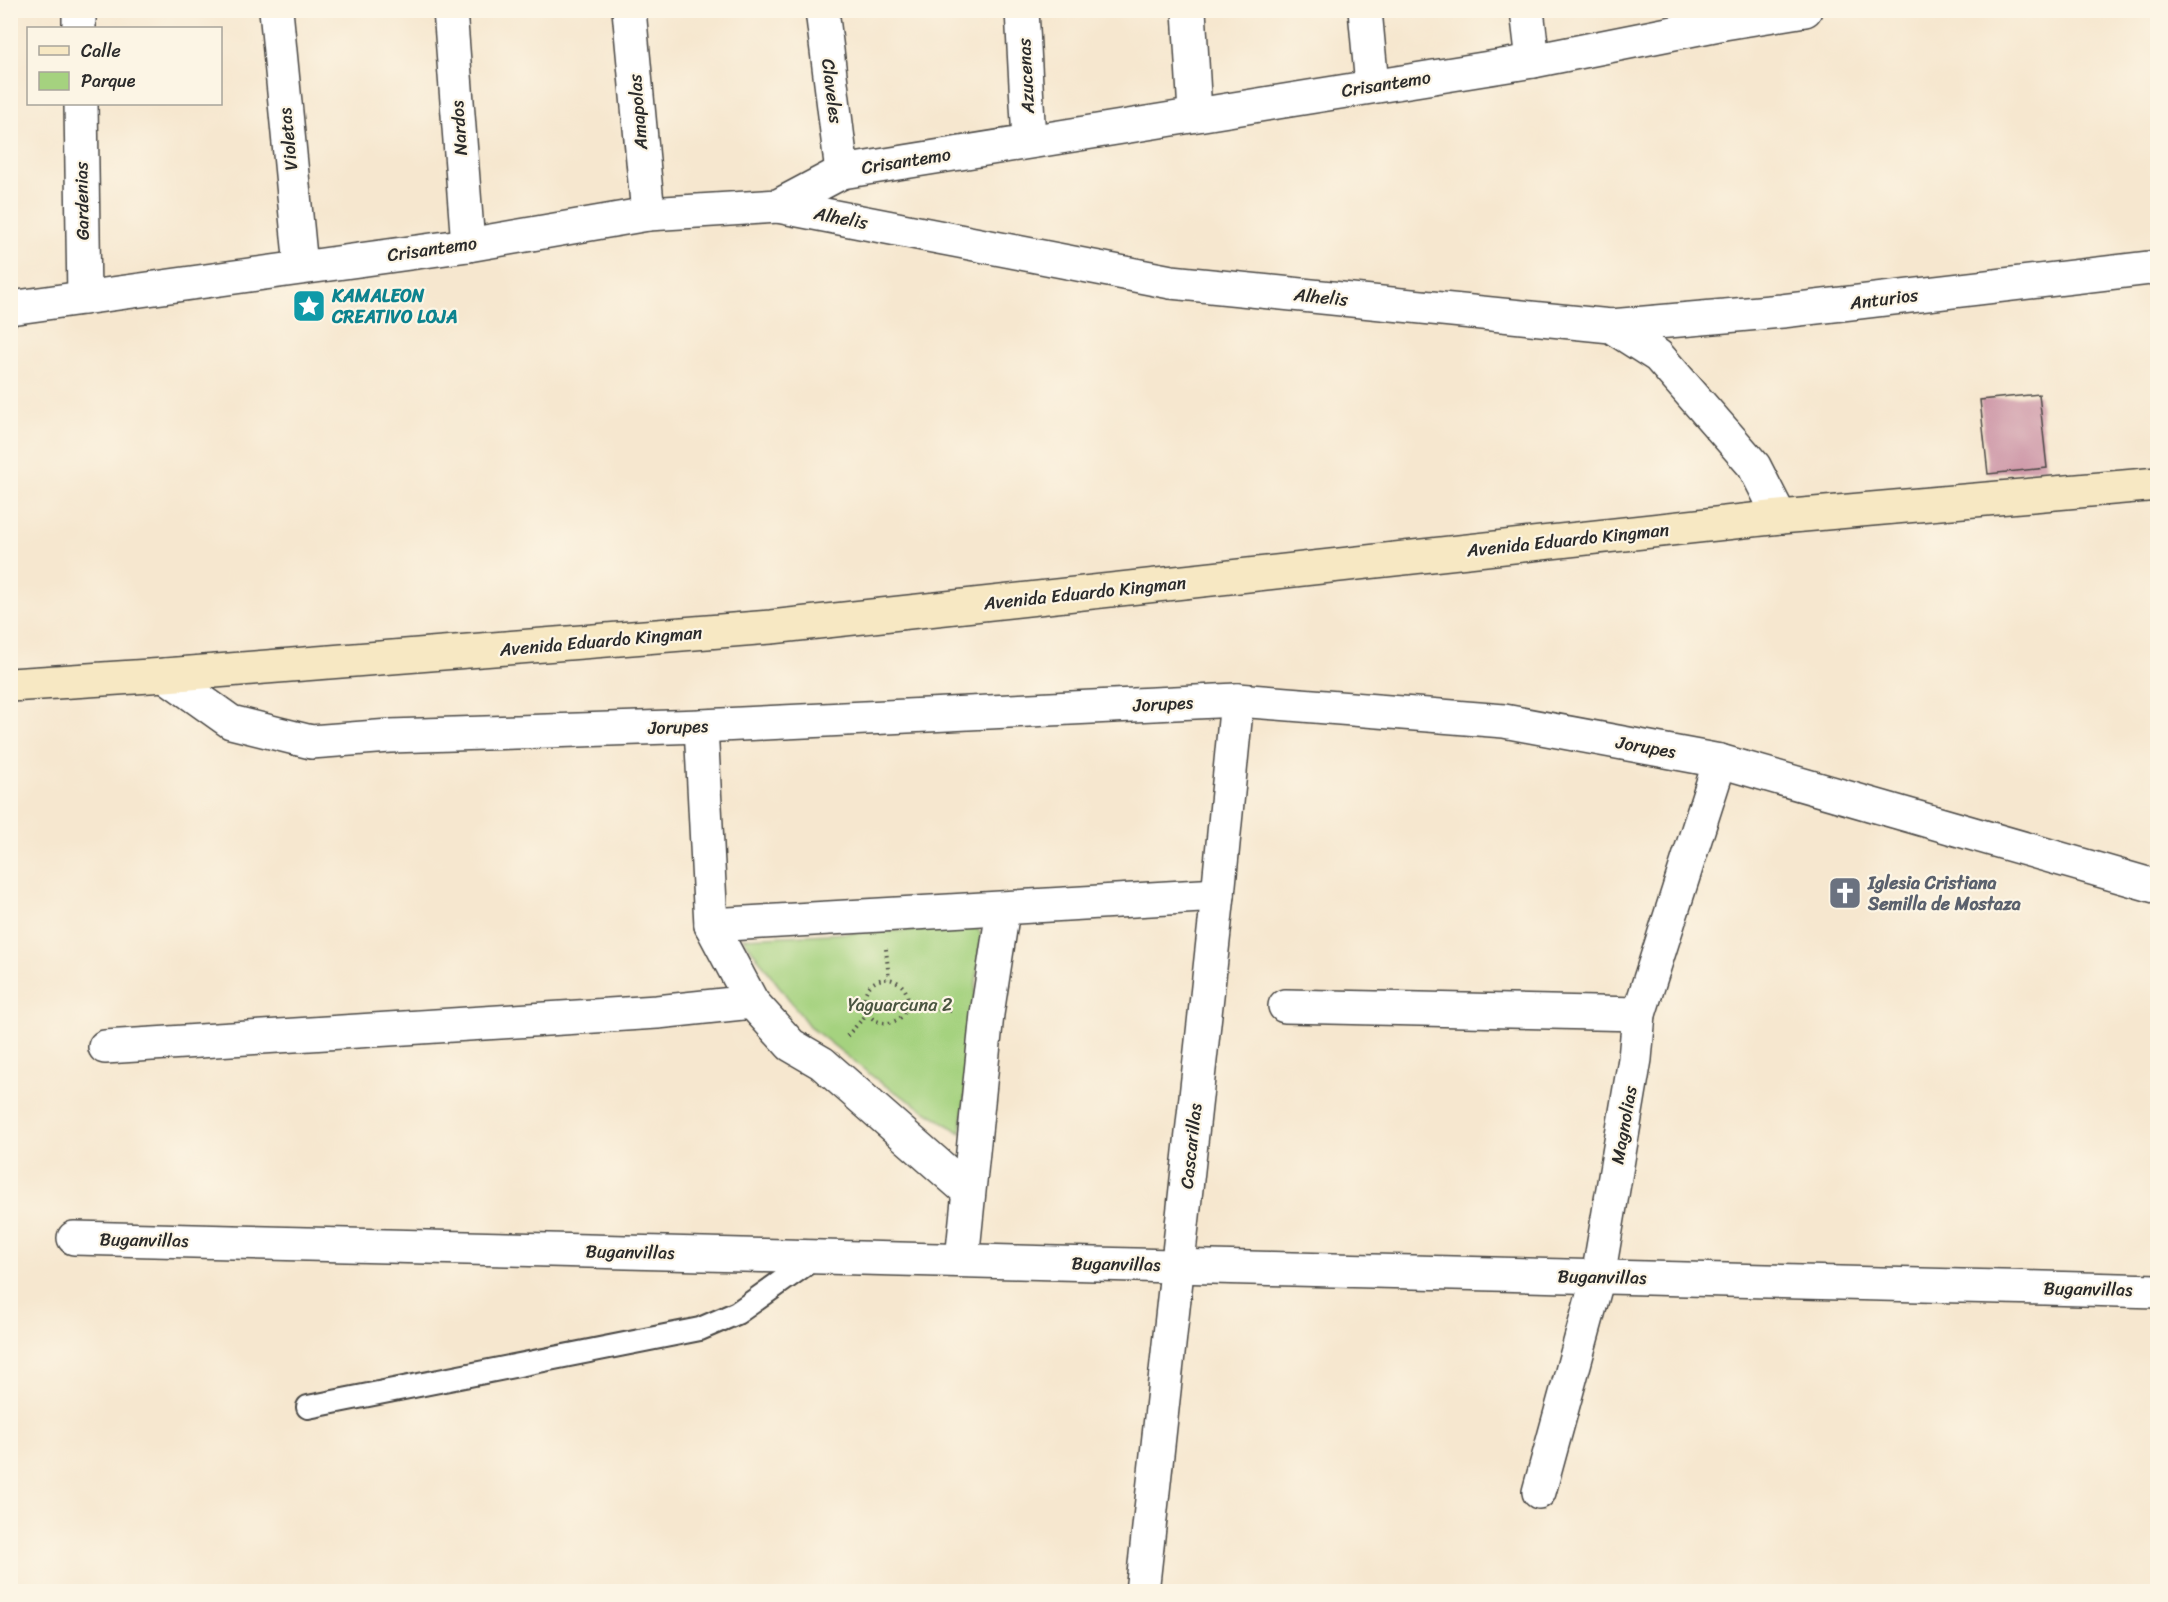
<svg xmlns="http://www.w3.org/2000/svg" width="2168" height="1602" font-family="Sriracha,sans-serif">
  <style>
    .green { fill: #a5d27f; stroke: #687e55; stroke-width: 1.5 }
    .building { fill: #ce98a8 }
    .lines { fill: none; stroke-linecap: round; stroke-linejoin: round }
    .lane-casing { stroke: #494744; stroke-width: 26 }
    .street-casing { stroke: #494744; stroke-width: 36 }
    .secondary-casing { stroke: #494744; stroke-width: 36 }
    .path { stroke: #494744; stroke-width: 4; stroke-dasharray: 1.5 4.5; stroke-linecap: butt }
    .lane { stroke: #fff; stroke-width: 22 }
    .street { stroke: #fff; stroke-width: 33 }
    .secondary { stroke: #f7e8c3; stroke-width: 33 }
    .labels { text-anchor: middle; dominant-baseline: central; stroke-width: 4.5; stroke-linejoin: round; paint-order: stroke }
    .street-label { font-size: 18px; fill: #2b2b2b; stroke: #fcf5e5 }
    .culture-label { font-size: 18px; font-weight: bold; fill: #0d838f; stroke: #fcf5e5; text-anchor: start }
    .worship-label { font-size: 18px; font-weight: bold; fill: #5b616d; stroke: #fcf5e5; text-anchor: start }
    .park-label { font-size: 18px; fill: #4a5540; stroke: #fcf5e5 }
  </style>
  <rect width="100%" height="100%" fill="#fcf5e5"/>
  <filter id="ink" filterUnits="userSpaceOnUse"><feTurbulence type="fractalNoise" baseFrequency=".0167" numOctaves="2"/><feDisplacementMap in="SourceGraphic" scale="12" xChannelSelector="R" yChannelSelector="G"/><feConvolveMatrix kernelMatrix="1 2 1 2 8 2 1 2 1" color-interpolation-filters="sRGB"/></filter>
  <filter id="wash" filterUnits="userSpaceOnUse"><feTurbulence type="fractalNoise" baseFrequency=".008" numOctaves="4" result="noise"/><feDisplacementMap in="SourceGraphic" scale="24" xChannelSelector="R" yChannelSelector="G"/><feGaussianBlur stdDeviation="1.35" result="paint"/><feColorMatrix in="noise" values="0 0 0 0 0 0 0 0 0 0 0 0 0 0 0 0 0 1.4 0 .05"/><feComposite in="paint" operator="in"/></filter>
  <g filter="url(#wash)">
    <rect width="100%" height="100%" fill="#f6e7cf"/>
    <polygon class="green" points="977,927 981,935 961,1133 881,1083 809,1026 743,938"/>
    <g id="blocks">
      <polygon class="building" points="2039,394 2047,468 1988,474 1980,400"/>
    </g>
  </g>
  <g filter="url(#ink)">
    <use href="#blocks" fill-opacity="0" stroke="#494744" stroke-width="1.5"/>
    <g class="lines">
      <defs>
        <polyline id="lane" points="308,1407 700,1329 737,1313 816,1257"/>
        <g id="street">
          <polyline points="79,10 79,28"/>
          <polyline points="276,10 301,267"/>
          <polyline points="450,10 468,245"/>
          <polyline points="629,10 648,214"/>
          <polyline points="822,10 842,172"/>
          <polyline points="1022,10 1029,141"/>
          <polyline points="1189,10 1195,113"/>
          <polyline points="1365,10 1372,86"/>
          <polyline points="1527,10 1533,61"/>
          <polyline points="81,104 84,298"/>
          <polyline points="778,206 1171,282 1611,326 1658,356 1754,466 1780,517"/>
          <polyline points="10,308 468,245 648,214 778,206 842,172 1533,61 1724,23 1805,10"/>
          <polyline points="1611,326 1782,311 2158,267"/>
          <polyline points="165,675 231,722 311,742 390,736 701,726 1237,700 1504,721 1720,761 2158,887"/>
          <polyline points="701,726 711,925 752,1002 791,1045 822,1063 968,1191"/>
          <polyline points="711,925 1218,895"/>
          <polyline points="1285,1006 1639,1014"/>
          <polyline points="105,1047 657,1012 752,1002"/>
          <polyline points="74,1238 2158,1291"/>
          <polyline points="962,1260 987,1014 1003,910"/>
          <polyline points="1539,1492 1598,1277 1635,1059 1639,1014 1720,761"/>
          <polyline points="1142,1592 1218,895 1237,700"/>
        </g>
        <polyline id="secondary" points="10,685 165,675 771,627 1780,517 2158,484"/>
      </defs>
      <use href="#lane" class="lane-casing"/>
      <use href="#street" class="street-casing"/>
      <use href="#secondary" class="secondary-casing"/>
      <g class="path">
        <polyline points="886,949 889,979"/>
        <circle cx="886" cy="1001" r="22"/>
        <polyline points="908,1006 951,1011"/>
        <polyline points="847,1036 867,1014"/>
      </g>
      <use href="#lane" class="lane"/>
      <use href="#street" class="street"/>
      <use href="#secondary" class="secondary"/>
    </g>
  </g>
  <defs>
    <symbol id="sight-square" viewBox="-11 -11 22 22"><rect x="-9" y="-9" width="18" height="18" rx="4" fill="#0f9aa8" stroke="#fcf5e5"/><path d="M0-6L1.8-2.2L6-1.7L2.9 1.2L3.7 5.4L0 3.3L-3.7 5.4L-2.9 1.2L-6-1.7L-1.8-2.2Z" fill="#fff"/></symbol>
    <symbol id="church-square" viewBox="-11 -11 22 22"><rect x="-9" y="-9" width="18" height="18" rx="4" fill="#6b7280" stroke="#fcf5e5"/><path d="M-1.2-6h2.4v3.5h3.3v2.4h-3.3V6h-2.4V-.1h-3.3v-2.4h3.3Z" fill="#fff"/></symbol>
  </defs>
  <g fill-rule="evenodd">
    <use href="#sight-square" x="290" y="287" width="38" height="38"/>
    <use href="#church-square" x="1826" y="874" width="38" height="38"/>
  </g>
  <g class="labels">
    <g class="street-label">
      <text transform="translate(1026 76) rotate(-93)">Azucenas</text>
      <text transform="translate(1386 84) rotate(-9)">Crisantemo</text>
      <text transform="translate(832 91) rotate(83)">Claveles</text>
      <text transform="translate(638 112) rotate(-95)">Amapolas</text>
      <text transform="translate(459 128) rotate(-94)">Nardos</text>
      <text transform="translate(288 139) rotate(-96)">Violetas</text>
      <text transform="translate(906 161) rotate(-9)">Crisantemo</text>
      <text transform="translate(82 201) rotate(-91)">Gardenias</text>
      <text transform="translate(841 218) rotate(11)">Alhelis</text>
      <text transform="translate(432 249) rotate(-8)">Crisantemo</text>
      <text transform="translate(1321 297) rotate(6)">Alhelis</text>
      <text transform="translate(1884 299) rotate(-7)">Anturios</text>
      <text transform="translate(1568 540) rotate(-6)">Avenida Eduardo Kingman</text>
      <text transform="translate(1085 593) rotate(-6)">Avenida Eduardo Kingman</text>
      <text transform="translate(601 641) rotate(-5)">Avenida Eduardo Kingman</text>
      <text transform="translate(1163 704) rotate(-3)">Jorupes</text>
      <text transform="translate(678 727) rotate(-2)">Jorupes</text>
      <text transform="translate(1646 747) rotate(10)">Jorupes</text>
      <text transform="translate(1624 1125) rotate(-80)">Magnolias</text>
      <text transform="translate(1191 1146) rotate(-84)">Cascarillas</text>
      <text transform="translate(144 1240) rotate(1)">Buganvillas</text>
      <text transform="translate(630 1252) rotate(1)">Buganvillas</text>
      <text transform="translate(1116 1264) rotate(1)">Buganvillas</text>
      <text transform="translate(1602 1277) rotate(1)">Buganvillas</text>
      <text transform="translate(2088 1289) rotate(1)">Buganvillas</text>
    </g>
    <g class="culture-label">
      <text x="332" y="296">KAMALEON<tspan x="332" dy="21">CREATIVO LOJA</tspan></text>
    </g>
    <g class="worship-label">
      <text x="1868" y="883">Iglesia Cristiana<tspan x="1868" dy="21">Semilla de Mostaza</tspan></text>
    </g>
    <g class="park-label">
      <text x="900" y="1005">Yaguarcuna 2</text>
    </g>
  </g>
  <rect width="2168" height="1602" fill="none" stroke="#fcf5e5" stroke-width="36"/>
  <rect x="27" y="27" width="195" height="78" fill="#fcf5e5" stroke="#a8a49b" stroke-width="1.5"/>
  <rect x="39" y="46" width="30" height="9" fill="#f7e8c3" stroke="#a8a49b" stroke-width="1.5"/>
  <text x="81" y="57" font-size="18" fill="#2b2b2b">Calle</text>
  <rect x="39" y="72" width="30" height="18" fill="#a5d27f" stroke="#a8a49b" stroke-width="1.5"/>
  <text x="81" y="87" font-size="18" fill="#2b2b2b">Parque</text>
</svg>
